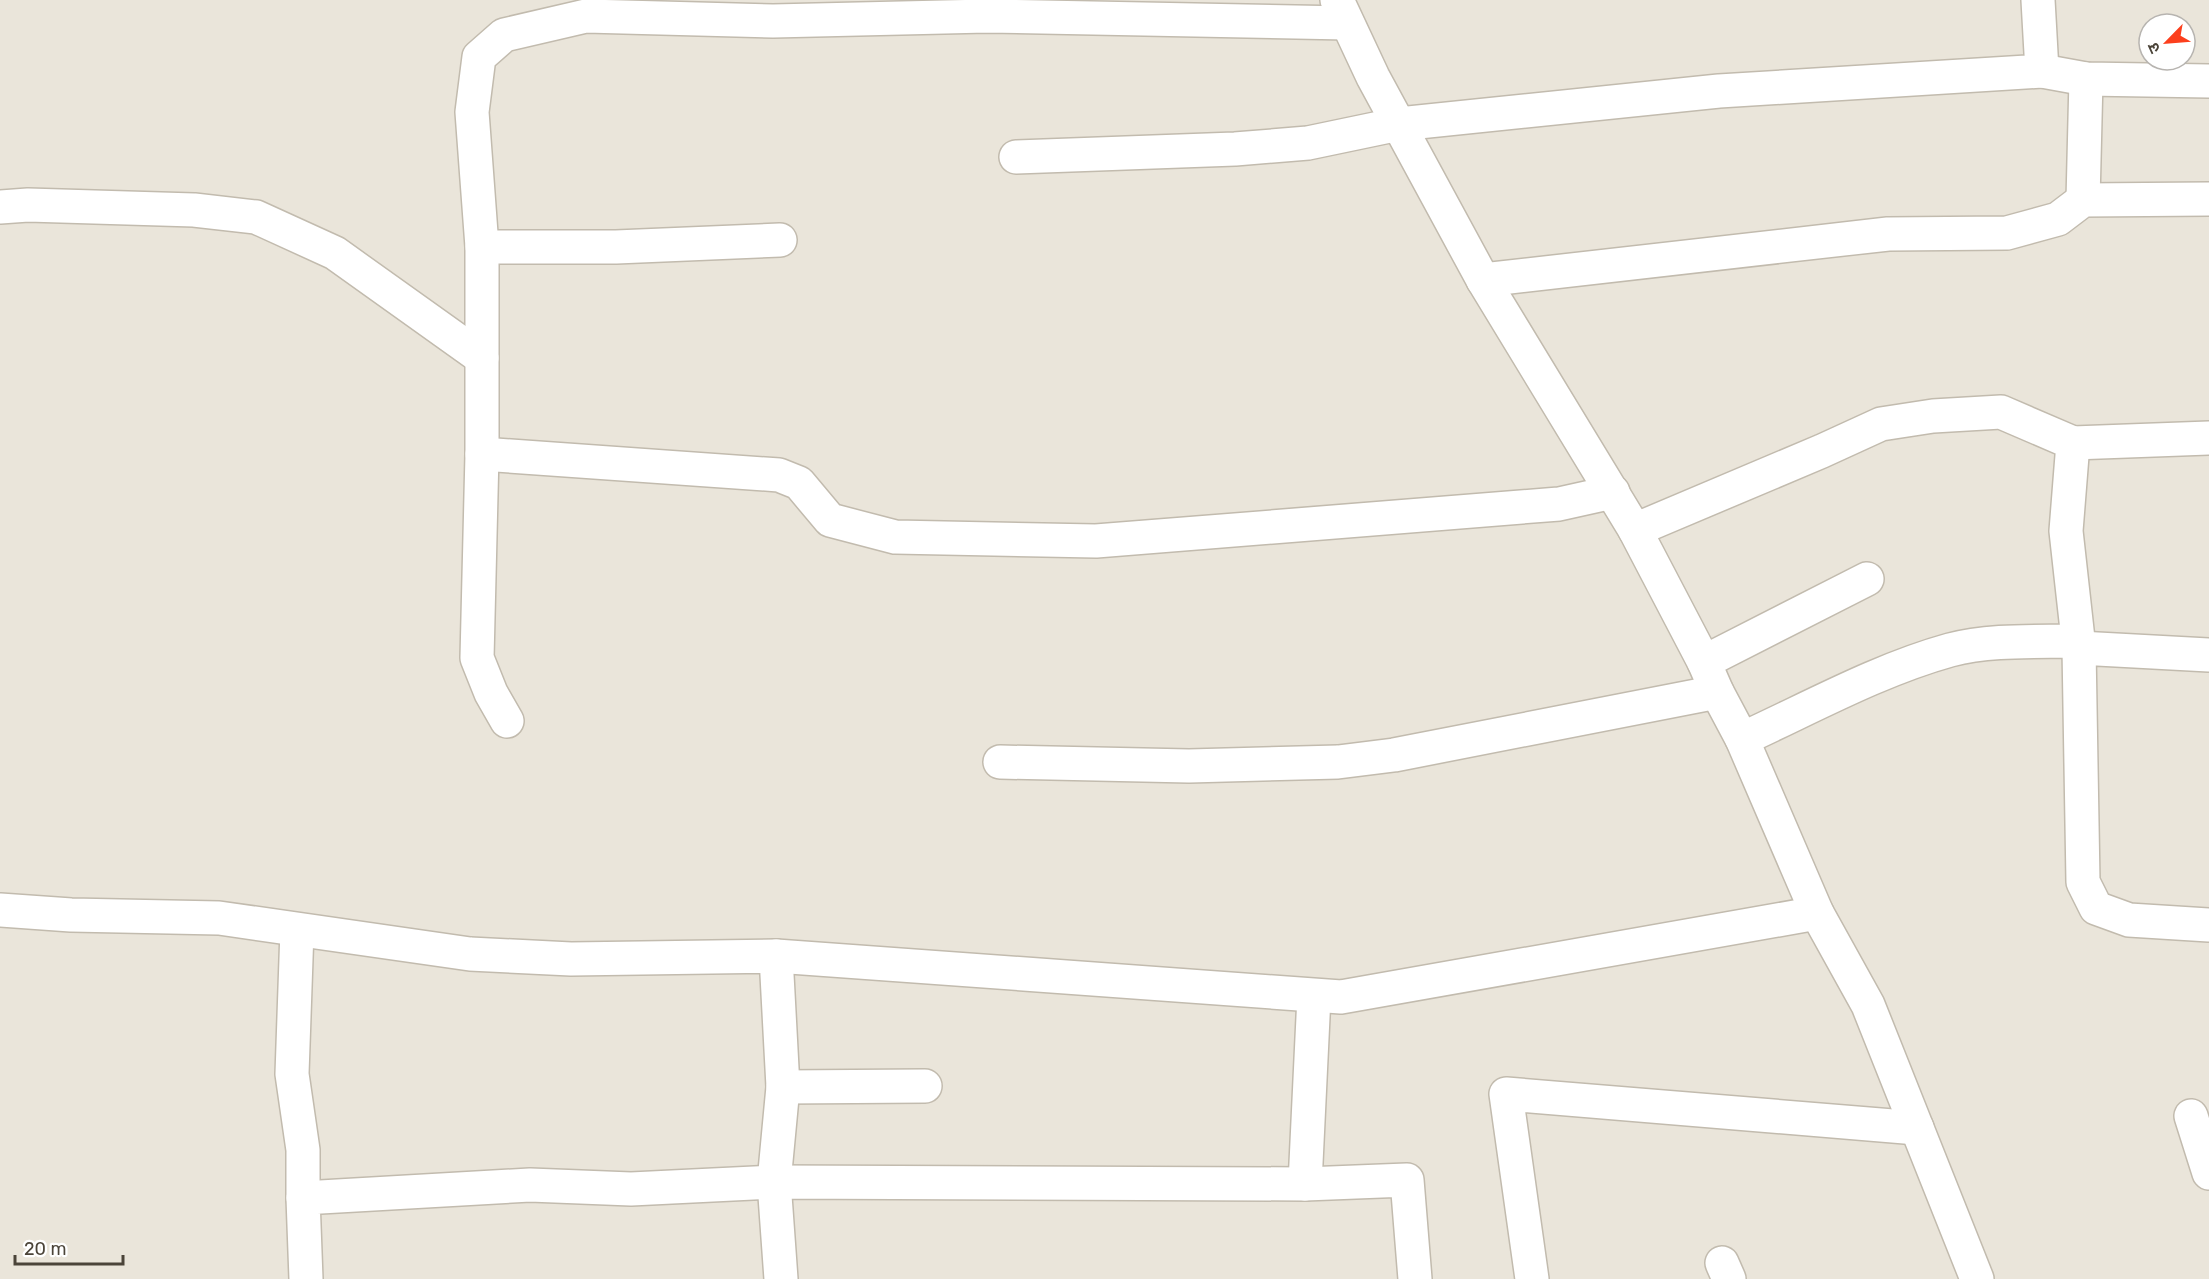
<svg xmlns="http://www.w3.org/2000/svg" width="2209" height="1279" font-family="Rubik,'Noto Sans Devanagari',sans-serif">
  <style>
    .residential { fill: #eae5da; fill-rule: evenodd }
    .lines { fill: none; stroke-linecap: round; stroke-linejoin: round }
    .street-casing { stroke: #c2bbae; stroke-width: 36 }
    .street { stroke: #fff; stroke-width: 33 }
  </style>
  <rect width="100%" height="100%" fill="#f6f3ec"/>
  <path class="residential" d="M0,0H2209V1279H0ZM2149,24H2185V60H2149Z"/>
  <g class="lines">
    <defs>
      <g id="street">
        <polyline points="1337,0 1373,77 1483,280 1635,530 1704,662 1717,692 1742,739 1817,913 1868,1005 1977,1279"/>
        <polyline points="2042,71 2086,79 2209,81"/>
        <polyline points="1016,157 1235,149 1308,143 1399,124 1719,91 2042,71 2038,0"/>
        <polyline points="2083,200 2086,79"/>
        <polyline points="0,207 28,205 194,210 256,217 335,253 482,358"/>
        <polyline points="482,247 616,247 780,240"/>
        <polyline points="1483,280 1888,234 2007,233 2058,219 2083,200 2209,199"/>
        <polyline points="2073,443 2209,438"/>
        <polyline points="482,454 779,475 799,483 830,520 895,537 1096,541 1559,504 1613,492"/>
        <polyline points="1635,530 1822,451 1881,424 1933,416 2001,412 2073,443 2066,531 2079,648"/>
        <polyline points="2209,655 2079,648 2083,882 2096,908 2129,920 2209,925"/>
        <polyline points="1704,662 1867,579"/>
        <polyline points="507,721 491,693 477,658 482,454 482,247 472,112 479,57 504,35 586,16 773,21 987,16 1347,23"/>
        <path d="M1742,739C1810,708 1878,670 1950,650C1991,639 2037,642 2079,641"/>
        <polyline points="1000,762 1189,766 1338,762 1394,755 1717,692"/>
        <polyline points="0,910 71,915 219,918 470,954 571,959 776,956 783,1087 774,1182 781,1279"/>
        <polyline points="297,930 292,1074 303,1150 303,1198"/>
        <polyline points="776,956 1341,997 1817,913"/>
        <polyline points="783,1087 925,1086"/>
        <polyline points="2191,1116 2209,1173"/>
        <polyline points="1305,1184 1314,996"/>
        <polyline points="1722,1263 1729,1279"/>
        <polyline points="306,1279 303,1198 530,1185 631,1189 774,1182 1305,1184 1407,1180 1415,1279"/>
        <polyline points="1532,1279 1506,1094 1917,1128"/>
      </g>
    </defs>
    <use href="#street" class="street-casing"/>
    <use href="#street" class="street"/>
  </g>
  <g transform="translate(2167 42) rotate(245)"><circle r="28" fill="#ffffff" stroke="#b7b4b0" stroke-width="1.5"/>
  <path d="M0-4.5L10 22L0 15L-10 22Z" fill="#fc3f1d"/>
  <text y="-9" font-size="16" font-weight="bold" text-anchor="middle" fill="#4b4439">उ</text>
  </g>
  <path d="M15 1255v9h108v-9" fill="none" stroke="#4b4439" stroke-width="3"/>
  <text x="24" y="1255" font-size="18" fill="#4b4439" stroke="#ffffff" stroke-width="4.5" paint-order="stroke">20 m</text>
</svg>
